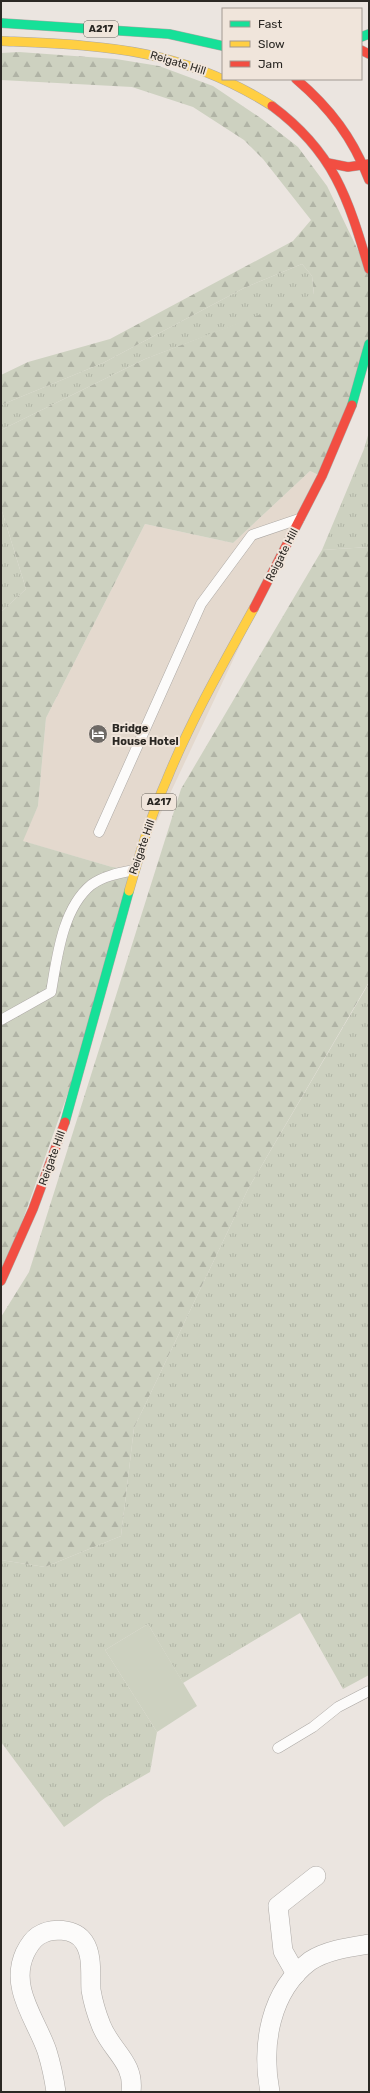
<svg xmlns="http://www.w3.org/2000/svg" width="370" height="2093" font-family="Rubik,sans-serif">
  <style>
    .built { fill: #e4d9ce }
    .grass { fill: url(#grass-tufts) }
    .forest { fill: url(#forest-firs) }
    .park { fill: #cdd1c0 }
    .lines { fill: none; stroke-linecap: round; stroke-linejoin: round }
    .lane-casing { stroke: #ada9a5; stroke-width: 11 }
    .street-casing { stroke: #ada9a5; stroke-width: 20 }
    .fast-casing { stroke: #ada9a5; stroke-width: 10 }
    .slow-casing { stroke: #ada9a5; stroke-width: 10 }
    .jam-casing { stroke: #ada9a5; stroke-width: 10 }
    .lane { stroke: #fcfbfa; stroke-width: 10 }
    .street { stroke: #fcfbfa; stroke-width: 19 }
    .fast { stroke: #16e098; stroke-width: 9 }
    .slow { stroke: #ffcf43; stroke-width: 9 }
    .jam { stroke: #f24e42; stroke-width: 9 }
    .labels { text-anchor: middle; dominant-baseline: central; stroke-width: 4; stroke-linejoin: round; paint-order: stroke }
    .shield { fill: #f0e5db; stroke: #66615b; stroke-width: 1 }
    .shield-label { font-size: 10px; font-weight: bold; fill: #2b2824 }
    .street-label { font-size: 11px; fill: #2b2824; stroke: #f0e5db }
    .poi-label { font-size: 11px; font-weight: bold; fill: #2b2824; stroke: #f0e5db; text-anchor: start }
  </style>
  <defs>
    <pattern id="grass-tufts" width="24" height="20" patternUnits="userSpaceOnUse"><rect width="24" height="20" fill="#cdd1c0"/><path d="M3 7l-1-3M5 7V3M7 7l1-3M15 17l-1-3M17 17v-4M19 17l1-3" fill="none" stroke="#b0b3a5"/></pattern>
    <pattern id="forest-firs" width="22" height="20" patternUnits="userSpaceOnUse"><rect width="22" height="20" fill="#cdd1c0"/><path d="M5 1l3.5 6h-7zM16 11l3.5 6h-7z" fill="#b0b3a5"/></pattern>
  </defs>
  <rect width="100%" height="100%" fill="#ebe5e0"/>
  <polygon class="built" points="310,471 323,477 300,518 134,870 112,867 22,841 38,806 46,718 145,524 233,543"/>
  <g class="grass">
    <polygon points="302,264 312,276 314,295 145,359 1,430 1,405 103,363 244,288"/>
    <polygon points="369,432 369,547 322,550 364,449"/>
    <polygon points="1,508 26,589 1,612"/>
    <polygon points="369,983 369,1675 343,1689 300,1613 183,1683 148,1624 105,1650 157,1732 150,1772 105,1798 64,1827 1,1742 1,1560 45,1567 121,1536 134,1428 248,1189"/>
  </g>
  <g class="forest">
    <polygon points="19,52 116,59 159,66 213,86 262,119 298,147 327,186 369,273 369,344 323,477 310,471 233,543 145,524 46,718 38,806 23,841 112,867 134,870 95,1017 1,1281 1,612 26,589 1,508 1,430 145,359 314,294 312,276 302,264 244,288 103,363 1,405 1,375 28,362 110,339 293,241 311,220 263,159 244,140 193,107 132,87 1,80 1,53"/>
    <polygon points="369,547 369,982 248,1189 134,1428 121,1536 45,1567 1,1560 1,1317 29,1272 181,789 322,550"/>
  </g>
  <polygon class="park" points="148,1624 197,1706 157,1732 105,1650"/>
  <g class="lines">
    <defs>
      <g id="lane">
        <polyline points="99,832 201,604 252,535 299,519"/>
        <path d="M1,1020L51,992C57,958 62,909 91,885C103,876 119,873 134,870"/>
        <polyline points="278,1748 313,1727 338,1707 369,1691"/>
      </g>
      <g id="street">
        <polyline points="296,1974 283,1951 278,1906 316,1876"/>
        <path d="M56,2092C54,2078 51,2064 47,2051C36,2019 9,1988 25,1953C28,1947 32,1940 38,1936C51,1927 75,1928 84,1942C93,1955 90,1976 91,1990C93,2002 97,2015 101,2025C111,2051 135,2062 131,2092"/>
        <path d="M270,2092C261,2045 270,1991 310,1961C327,1950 350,1947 369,1944"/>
      </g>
      <g id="fast">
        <polyline points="1,23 169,34 223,46"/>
        <polyline points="361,37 369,34"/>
        <polyline points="352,405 369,344"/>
        <polyline points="65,1122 129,891"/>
      </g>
      <g id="slow">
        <path d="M1,41C107,46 179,47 272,106"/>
        <path d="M129,891C140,853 151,815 167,779C191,720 223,664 254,608"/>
      </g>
      <g id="jam">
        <polyline points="361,50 369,54"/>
        <path d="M296,79C330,108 353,138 369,180"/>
        <path d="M272,106C334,152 348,198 369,269"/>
        <polyline points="328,163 348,167 369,164"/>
        <polyline points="254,608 322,476 352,405"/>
        <polyline points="1,1281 33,1209 65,1122"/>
      </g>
    </defs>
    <use href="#lane" class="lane-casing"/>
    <use href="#street" class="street-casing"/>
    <use href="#fast" class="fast-casing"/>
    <use href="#slow" class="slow-casing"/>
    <use href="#jam" class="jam-casing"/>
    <use href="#lane" class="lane"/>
    <use href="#street" class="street"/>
    <use href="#fast" class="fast"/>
    <use href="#slow" class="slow"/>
    <use href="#jam" class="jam"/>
  </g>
  <defs>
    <symbol id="hotel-disc" viewBox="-11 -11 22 22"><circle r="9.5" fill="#6e6a66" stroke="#f0e5db"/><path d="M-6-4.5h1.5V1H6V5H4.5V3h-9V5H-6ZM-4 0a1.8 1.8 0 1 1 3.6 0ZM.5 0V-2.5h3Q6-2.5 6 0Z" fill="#fff"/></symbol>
  </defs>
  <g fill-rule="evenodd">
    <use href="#hotel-disc" x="87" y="723" width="22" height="22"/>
  </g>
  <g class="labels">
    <g class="shield">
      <rect x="84" y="21" width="34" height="16" rx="3"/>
      <rect x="142" y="794" width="34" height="16" rx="3"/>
    </g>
    <g class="shield-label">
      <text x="101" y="29">A217</text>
      <text x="159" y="802">A217</text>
    </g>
    <g class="street-label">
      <text transform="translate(178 63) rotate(17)">Reigate Hill</text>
      <text transform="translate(282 555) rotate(-63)">Reigate Hill</text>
      <text transform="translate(142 847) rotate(-71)">Reigate Hill</text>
      <text transform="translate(52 1158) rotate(-70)">Reigate Hill</text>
    </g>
    <g class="poi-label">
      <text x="112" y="728">Bridge<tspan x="112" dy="13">House Hotel</tspan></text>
    </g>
  </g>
  <rect width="370" height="2093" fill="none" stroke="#2b2824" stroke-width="4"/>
  <rect x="222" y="8" width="140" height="72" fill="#f0e5db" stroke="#a19992"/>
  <rect x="230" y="21" width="20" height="6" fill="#16e098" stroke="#a19992"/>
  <text x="258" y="28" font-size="12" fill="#2b2824">Fast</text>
  <rect x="230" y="41" width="20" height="6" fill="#ffcf43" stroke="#a19992"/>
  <text x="258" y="48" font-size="12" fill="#2b2824">Slow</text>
  <rect x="230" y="61" width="20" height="6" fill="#f24e42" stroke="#a19992"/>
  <text x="258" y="68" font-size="12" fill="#2b2824">Jam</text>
</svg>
